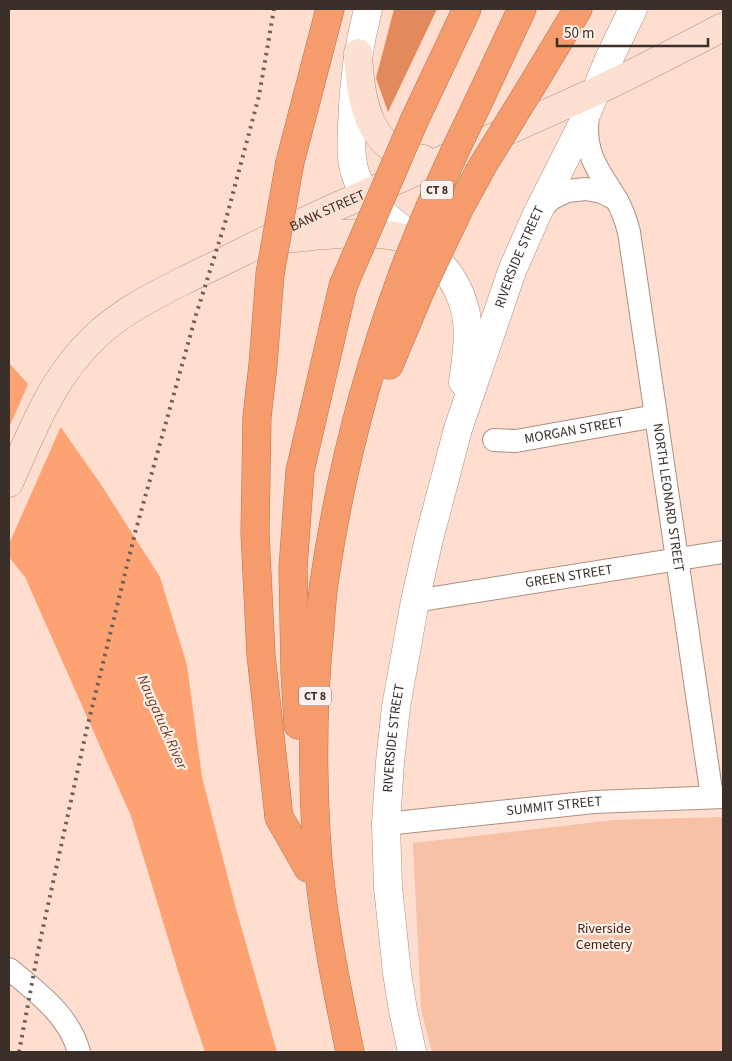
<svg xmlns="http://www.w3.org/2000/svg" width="732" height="1061" font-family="'Source Sans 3',sans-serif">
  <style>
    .green { fill: #f8c0a5 }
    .forest { fill: #e28a5c }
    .water { fill: #fca273 }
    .pier { fill: #ffdecf }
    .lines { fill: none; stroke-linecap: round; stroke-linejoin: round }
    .minor-casing { stroke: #ad8f80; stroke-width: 24 }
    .tertiary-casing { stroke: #ad8f80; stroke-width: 29 }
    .secondary-casing { stroke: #ad8f80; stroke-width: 29 }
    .motorway-casing { stroke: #b47555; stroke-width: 29 }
    .minor { stroke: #fff; stroke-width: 22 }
    .tertiary { stroke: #fff; stroke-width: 28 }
    .secondary { stroke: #fce1d3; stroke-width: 28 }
    .motorway { stroke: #f59b6c; stroke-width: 28 }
    .rail { stroke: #715f57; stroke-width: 4; stroke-dasharray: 2.5 5; stroke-linecap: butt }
    .motorway-bridge-casing { stroke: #b47555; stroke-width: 29; stroke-linecap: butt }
    .motorway-bridge { stroke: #f59b6c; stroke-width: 28 }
    .labels { text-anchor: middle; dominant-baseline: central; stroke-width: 4.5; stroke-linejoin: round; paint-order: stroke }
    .shield { fill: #fef0ea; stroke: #766963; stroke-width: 1 }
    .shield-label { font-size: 12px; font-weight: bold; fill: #3b2f29 }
    .street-label { font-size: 14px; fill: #3b2f29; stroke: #fef0ea }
    .park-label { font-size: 14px; fill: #45220f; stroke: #fef0ea }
    .water-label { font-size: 15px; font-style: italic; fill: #753c1b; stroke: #fef0ea }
  </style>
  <rect width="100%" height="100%" fill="#ffdecf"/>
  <polygon class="green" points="723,817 723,1052 432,1052 421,1009 413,843 614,820"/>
  <polygon class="forest" points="394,9 437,9 388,112 376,78"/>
  <polygon class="water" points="9,363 38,395 100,483 160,577 187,665 202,777 235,905 277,1052 205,1052 181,981 131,816 25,577 9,557"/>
  <polygon class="pier" points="29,382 40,394 62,424 9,544 9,428"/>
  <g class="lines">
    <defs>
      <g id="minor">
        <path id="s1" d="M588,112C587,125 586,138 590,151C595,169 607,183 616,199C622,209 626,220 629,232L712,797"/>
        <polyline points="540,210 551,199 567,191 586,189 602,192 617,200"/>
        <path id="s2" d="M494,440L516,441L656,416"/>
        <path id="s3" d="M415,601L723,552"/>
        <path id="s4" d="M386,824L594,802L723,797"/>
        <path d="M9,969C38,993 69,1015 79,1052"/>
      </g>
      <g id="tertiary">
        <path d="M368,9C358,48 353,85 352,125C351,144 350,163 358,181C366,202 384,215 401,228C431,252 458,274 466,314C470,336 466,360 463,382"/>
        <path id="s5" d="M412,1052L403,1010L397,973L388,887L386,824L390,762L396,707L415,601L429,539L458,429L512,271L537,214L581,127L609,59L633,9"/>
      </g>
      <g id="secondary">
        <path d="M358,53C360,99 368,154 423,159"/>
        <path d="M283,239C329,235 374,227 418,242"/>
        <path id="s6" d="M9,483C32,431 52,377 95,337C123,310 157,294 191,277C237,255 283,231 329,210C417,171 506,132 594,92C638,72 680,49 723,27"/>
      </g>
      <g id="motorway">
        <polyline points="531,87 578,9"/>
        <polyline points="476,107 522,9"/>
        <polyline points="414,121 467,9"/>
        <polyline points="290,162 330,9"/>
        <polyline points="270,274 263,365 257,417 255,533 261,655 279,817 308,868"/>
        <polyline points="389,365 421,289"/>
        <polyline points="298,725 295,672 293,568 300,471 343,286"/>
        <path d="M350,1052C335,980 320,907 316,833C312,764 313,695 320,627C321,612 322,597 324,583C339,479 366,374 402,276"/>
      </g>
    </defs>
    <use href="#minor" class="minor-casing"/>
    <use href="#tertiary" class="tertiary-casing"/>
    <use href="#secondary" class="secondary-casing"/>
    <use href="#motorway" class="motorway-casing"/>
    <use href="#minor" class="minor"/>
    <use href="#tertiary" class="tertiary"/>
    <use href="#secondary" class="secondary"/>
    <use href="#motorway" class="motorway"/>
    <polyline class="rail" points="19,1052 39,946 87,728 135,533 196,315 225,223 259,96 274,9"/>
    <defs>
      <g id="motorway-bridge">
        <polyline points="270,274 290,162"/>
        <path d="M402,276C424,218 449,162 476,107"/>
        <polyline points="343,286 414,121"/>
        <polyline points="421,289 460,207 483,165 531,87"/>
      </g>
    </defs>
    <use href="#motorway-bridge" class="motorway-bridge-casing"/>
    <use href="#motorway-bridge" class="motorway-bridge"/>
  </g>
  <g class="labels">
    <g class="shield">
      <rect x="421" y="180.5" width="32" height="19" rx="4"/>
      <rect x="299" y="686.5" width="32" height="19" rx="4"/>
    </g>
    <g class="shield-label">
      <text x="437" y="190">CT 8</text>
      <text x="315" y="696">CT 8</text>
    </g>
    <g class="street-label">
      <text stroke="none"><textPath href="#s6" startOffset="436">BANK STREET</textPath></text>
      <text stroke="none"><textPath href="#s5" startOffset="815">RIVERSIDE STREET</textPath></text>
      <text stroke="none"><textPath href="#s2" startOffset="81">MORGAN STREET</textPath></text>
      <text stroke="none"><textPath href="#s1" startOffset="398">NORTH LEONARD STREET</textPath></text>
      <text stroke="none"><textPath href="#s3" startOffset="156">GREEN STREET</textPath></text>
      <text stroke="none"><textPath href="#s5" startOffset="316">RIVERSIDE STREET</textPath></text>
      <text stroke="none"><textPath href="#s4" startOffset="169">SUMMIT STREET</textPath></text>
    </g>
    <g class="park-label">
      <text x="604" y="929">Riverside<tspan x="604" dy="16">Cemetery</tspan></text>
    </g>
    <g class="water-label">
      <text transform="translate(162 722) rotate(66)">Naugatuck River</text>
    </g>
  </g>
  <rect width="732" height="1061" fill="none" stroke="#3b2f29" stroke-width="20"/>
  <path d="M557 38v8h151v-8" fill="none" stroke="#3b2f29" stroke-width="2.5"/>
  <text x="564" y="38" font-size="15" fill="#3b2f29" stroke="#fef0ea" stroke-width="4" paint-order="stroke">50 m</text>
</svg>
